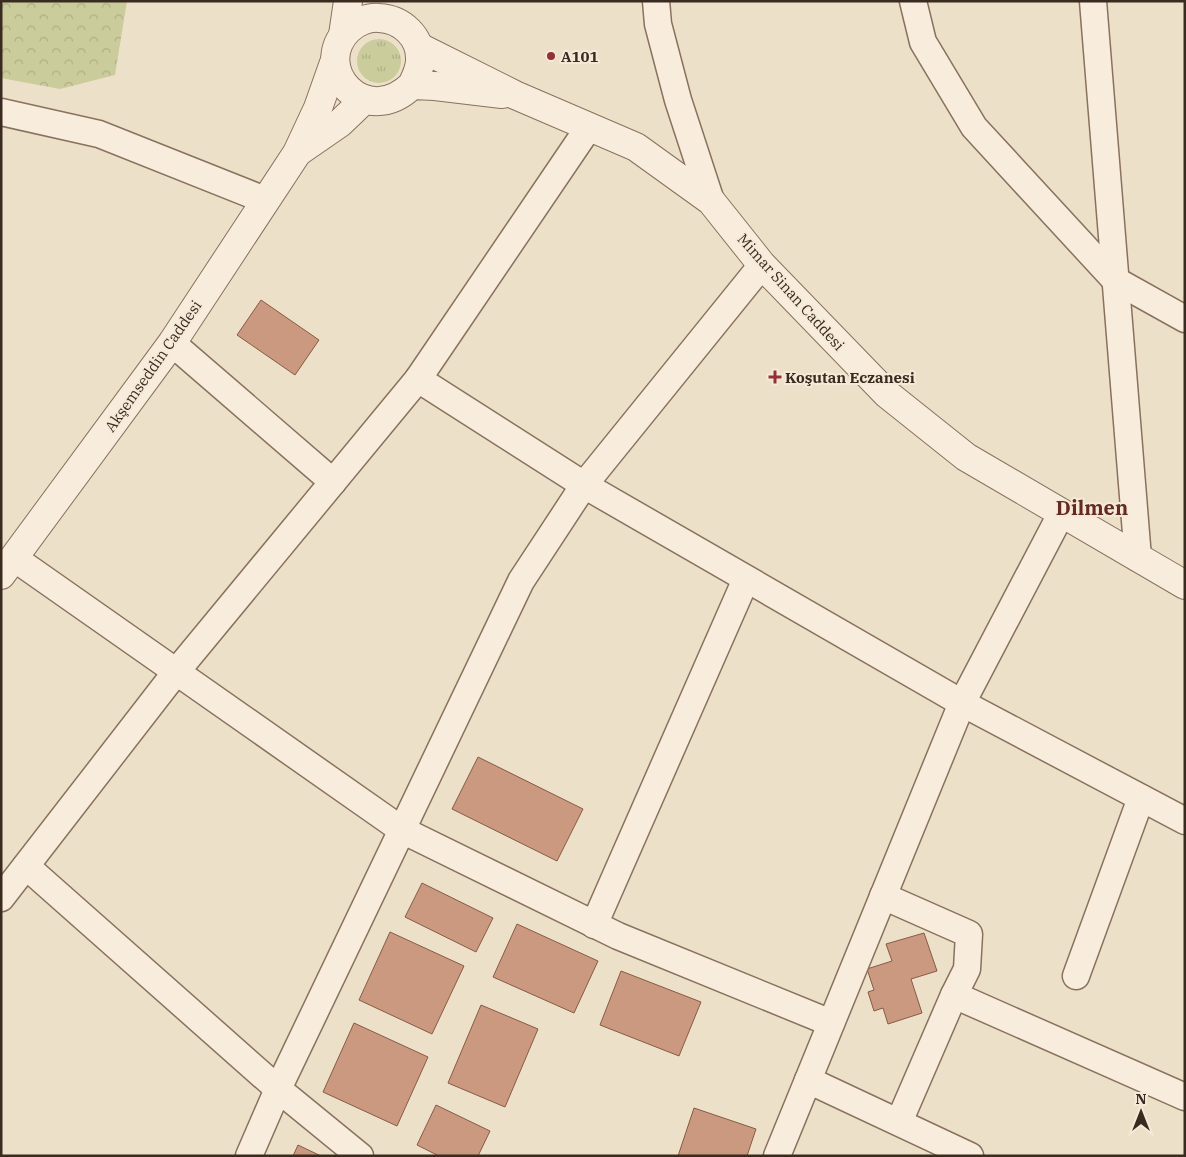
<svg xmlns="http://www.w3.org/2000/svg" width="1186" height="1157" font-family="'IBM Plex Serif',serif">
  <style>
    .grass { fill: url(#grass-tufts) }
    .forest { fill: url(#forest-crowns) }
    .building { fill: #ca9980; stroke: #885a44 }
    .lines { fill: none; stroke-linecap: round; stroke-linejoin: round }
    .minor-casing { stroke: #89715e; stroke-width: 29 }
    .tertiary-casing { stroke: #89715e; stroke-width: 30 }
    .minor { stroke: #f8eddc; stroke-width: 26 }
    .tertiary { stroke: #f8eddc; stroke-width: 28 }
    .poi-dot { fill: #962f38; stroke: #f5ead8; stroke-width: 2 }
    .labels { text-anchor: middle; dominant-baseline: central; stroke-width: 4; stroke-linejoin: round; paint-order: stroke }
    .poi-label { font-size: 15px; font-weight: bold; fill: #3a2b21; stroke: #f5ead8; text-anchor: start }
    .street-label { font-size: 15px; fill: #3a2b21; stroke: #f5ead8 }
    .district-label { font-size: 20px; font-weight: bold; fill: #652a21; stroke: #f5ead8 }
  </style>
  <defs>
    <pattern id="grass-tufts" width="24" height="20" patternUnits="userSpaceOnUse" patternTransform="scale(1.25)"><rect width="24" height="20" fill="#cacc9c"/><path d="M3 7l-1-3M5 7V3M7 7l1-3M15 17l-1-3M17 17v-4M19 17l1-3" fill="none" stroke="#aeaf86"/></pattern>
    <pattern id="forest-crowns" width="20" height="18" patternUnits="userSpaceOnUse" patternTransform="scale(1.25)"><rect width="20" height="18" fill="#cacc9c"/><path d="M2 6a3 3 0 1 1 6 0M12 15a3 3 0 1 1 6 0" fill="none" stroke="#aeaf86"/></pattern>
  </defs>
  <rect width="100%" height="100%" fill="#ede0c8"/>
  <circle class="grass" cx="379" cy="61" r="22"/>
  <polygon class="forest" points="1,1 127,1 115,75 60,89 1,78"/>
  <g class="building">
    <polygon points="261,300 319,340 295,375 237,335"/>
    <polygon points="478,757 583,809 557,861 452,809"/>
    <polygon points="422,883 493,918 476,952 405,917"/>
    <polygon points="517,924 598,961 574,1013 493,977"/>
    <polygon points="390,932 464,966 432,1034 359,1000"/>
    <polygon points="924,933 937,971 911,979 922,1013 888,1024 883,1008 874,1011 868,992 874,990 867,969 892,961 886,944"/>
    <polygon points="621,971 701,1002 679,1056 600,1025"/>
    <polygon points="481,1005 538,1029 505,1107 448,1083"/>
    <polygon points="354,1023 428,1057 397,1126 323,1092"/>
    <polygon points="436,1105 490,1131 478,1156 439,1156 417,1145"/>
    <polygon points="694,1108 756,1129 747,1156 678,1156"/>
    <polygon points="298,1145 321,1156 293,1156"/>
  </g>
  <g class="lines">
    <defs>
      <g id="minor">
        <polyline points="656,1 658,24 678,100 711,201"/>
        <polyline points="913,1 923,42 974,127 1115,280 1185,319"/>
        <polyline points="1093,1 1138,558"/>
        <polyline points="1,112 99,134 265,200"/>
        <polyline points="172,343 333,482"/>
        <polyline points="418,379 584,485 962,703 1185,821"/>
        <polyline points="14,558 402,830 618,936 831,1023"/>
        <polyline points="26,866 278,1089 360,1156"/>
        <polyline points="883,896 969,934 967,969 954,995 899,1122"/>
        <polyline points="1,898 176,672 418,379 589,127"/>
        <polyline points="594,925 746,579"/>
        <polyline points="1076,976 1141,798"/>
        <polyline points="954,995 1185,1097"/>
        <polyline points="808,1080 970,1156"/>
        <polyline points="249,1156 278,1089 521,581 584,485 762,265"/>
        <polyline points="777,1156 962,703 1061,514"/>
      </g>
      <g id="tertiary">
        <polyline points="343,35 348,1"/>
        <polyline points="419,47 515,95 636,147 711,201 762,265 887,394 966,457 1185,585"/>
        <path d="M412,85C416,77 420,69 420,60C421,37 402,19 379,18C368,17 356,22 348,30C310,68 365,131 412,85L435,86L502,94"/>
        <polyline points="298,152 340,123 364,100"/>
        <polyline points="1,575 172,343 297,153 318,108 335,60"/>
      </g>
    </defs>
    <use href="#minor" class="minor-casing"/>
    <use href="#tertiary" class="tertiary-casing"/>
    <use href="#minor" class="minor"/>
    <use href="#tertiary" class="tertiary"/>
  </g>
  <g class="poi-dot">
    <circle cx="551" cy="56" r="5"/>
    <path d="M772.5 369.5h5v5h5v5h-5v5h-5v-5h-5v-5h5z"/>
  </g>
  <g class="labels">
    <g class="poi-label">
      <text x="561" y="56">A101</text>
      <text x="785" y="377">Koşutan Eczanesi</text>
    </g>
    <g class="street-label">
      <text transform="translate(791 292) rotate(48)">Mimar Sinan Caddesi</text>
      <text transform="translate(153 366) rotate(-55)">Akşemseddin Caddesi</text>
    </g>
    <g class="district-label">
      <text x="1092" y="507">Dilmen</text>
    </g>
  </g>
  <rect width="1186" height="1157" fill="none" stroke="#3a2b21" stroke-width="5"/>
  <g transform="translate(1141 1112)" stroke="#f5ead8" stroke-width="4" paint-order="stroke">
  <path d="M0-4L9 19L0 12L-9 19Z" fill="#3a2b21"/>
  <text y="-8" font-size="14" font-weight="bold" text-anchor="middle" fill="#3a2b21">N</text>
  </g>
</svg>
